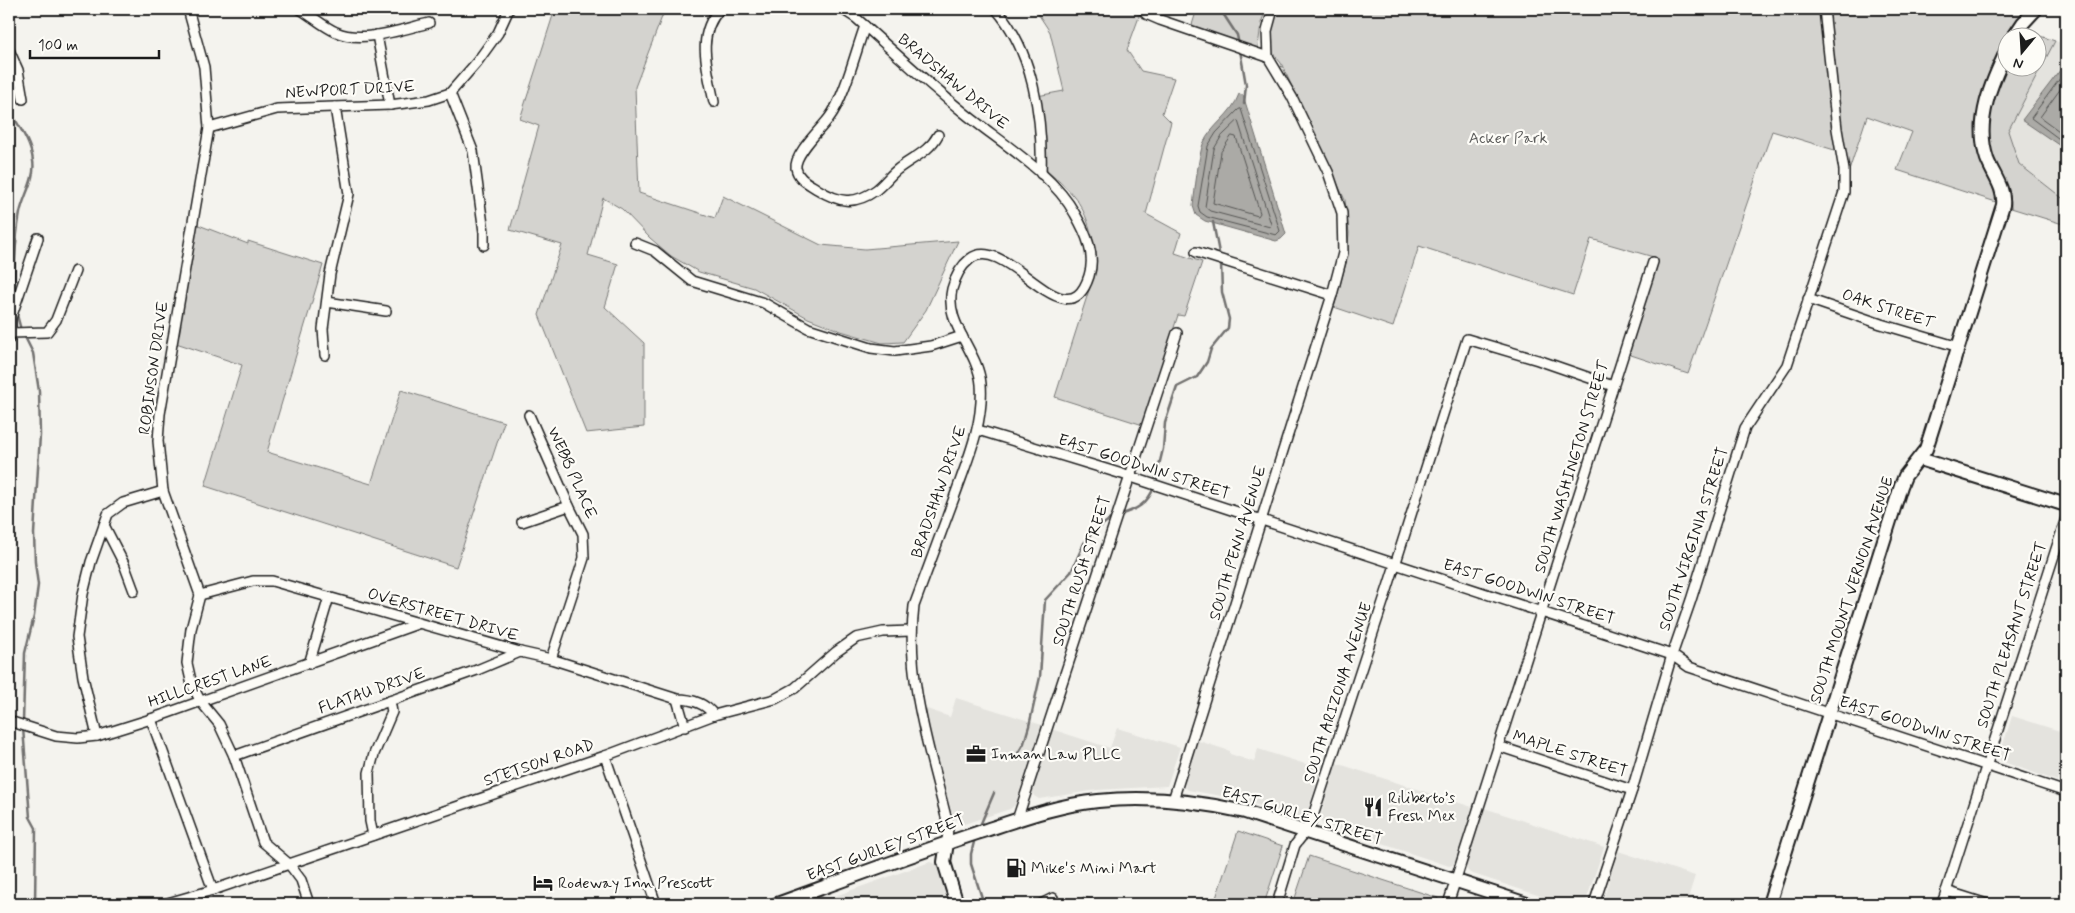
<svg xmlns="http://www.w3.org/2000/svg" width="2075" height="913" font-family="Mynerve,sans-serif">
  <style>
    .built { fill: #e4e3de }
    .green { fill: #d4d3cf; stroke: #787876 }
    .water { fill: #abaaa6; stroke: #72716f }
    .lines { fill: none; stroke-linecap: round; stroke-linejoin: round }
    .shore { stroke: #555553; stroke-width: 1 }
    .stream { stroke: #72716f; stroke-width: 2.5 }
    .street-casing { stroke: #1c1c1c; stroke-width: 12 }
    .secondary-casing { stroke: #1c1c1c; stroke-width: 16 }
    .street { stroke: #fdfcf7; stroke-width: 9 }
    .secondary { stroke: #fdfcf7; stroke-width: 12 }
    .labels { text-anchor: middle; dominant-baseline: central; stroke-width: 4.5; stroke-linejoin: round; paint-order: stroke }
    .street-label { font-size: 16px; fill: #1c1c1c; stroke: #fdfcf7 }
    .park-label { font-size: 16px; fill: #5c5c5b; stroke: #fdfcf7 }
    .poi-label { font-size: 16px; fill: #1c1c1c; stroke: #fdfcf7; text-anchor: start }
  </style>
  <rect width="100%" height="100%" fill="#f4f3ee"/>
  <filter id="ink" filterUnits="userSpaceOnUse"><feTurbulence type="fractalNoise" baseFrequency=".02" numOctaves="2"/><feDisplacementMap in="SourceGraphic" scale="10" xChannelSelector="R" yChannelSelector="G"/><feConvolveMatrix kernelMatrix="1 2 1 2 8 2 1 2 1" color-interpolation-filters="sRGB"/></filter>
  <g filter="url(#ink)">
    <g class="built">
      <polygon points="2055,41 2066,44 2066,181 2064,184 2066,185 2066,201 2019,164 2007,131"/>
      <polygon points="956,698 1042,725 1015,805 1010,809 964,824 953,818 924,708 950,717"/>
      <polygon points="2012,716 2066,733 2066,751 2057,781 2001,761 1999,758"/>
      <polygon points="1117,728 1180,747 1167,786 1097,790 1039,799 1034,796 1032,791 1051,729 1110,748"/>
      <polygon points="1196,740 1230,751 1230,754 1254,762 1258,749 1321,769 1307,813 1303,817 1297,817 1238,799 1188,790 1185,787 1184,780"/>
      <polygon points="1336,763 1472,807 1456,860 1453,865 1449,866 1322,824 1320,819"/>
      <polygon points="1484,808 1604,847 1585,904 1565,904 1470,873 1467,870 1466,866"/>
      <polygon points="1618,851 1695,876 1689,895 1717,904 1602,904"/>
      <polygon points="930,862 938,865 947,904 813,904"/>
    </g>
    <g class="green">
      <polygon points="555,9 665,9 635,87 639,193 715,218 723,196 821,245 865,249 958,241 926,310 903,342 882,343 841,331 808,318 754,288 699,272 671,256 650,238 622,209 603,198 588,255 618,264 605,307 644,343 644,427 586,433 539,315 562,245 510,230 539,126 520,119"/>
      <path d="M1035,9H1136L1139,17L1127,50L1141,71L1174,78L1162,113L1171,122L1146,214L1181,233L1175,253L1202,262L1184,316L1178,315L1143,425L1055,397L1096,268C1095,244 1089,214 1073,195C1066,186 1056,179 1047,171L1037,96L1064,91L1050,32Z"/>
      <polygon points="1197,9 1266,9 1261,23 1258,48 1191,28"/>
      <path d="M1278,9H2028C2020,18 2011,29 2005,40C1996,56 1974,111 1975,128C1978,156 1992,176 1996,202L1897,170L1912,132L1867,116L1847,177L1841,152L1772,131L1688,374L1628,354L1658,262L1657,258L1591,239L1573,295L1419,246L1393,327L1334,307L1346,263L1349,233L1345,200L1281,63L1271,51L1272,30Z"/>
      <path d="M2025,31L2055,41L2008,131L2019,164L2066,201V225L2011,208C2011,186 2005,186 1997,168C1981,132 1993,96 2007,62L2008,68H2038V38L2021,37Z"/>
      <polygon points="196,224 248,244 248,241 323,265 267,452 371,484 401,390 504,422 456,567 205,486 242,365 176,343"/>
      <polygon points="1238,831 1283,846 1264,904 1214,904"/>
      <polygon points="1309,856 1438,898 1436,904 1293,904"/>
      <polygon points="1083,897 1115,904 1081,904"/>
    </g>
    <g class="water">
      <polygon points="2061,69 2066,73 2066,150 2022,120"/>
      <path d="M1239,94L1243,95L1286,234L1281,239L1276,241L1205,221L1196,215L1193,206C1195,190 1198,158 1203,144C1211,125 1232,115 1239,94Z"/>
    </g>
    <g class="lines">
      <g class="shore">
        <polyline points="2066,77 2061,77 2031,118 2066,144"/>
        <polyline points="2066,83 2064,84 2040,117 2066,136"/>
        <polygon points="1241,109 1280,231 1276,235 1207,217 1200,212 1198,206 1208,146 1216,133 1238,110"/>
        <polygon points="1238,121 1271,224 1270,227 1210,211 1205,207 1214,149 1221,137"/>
        <polygon points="1232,136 1236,137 1260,213 1258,216 1213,203 1221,152"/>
      </g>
      <g class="stream">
        <polyline points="1220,9 1237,35 1239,45"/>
        <polyline points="1240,50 1246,85 1244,104"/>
        <path d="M9,109C18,125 31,142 33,161C36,178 23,197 20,213C15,239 14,272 14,299"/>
        <polyline points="1213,222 1220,258"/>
        <polyline points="16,311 21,330"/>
        <polyline points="1155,482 1163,449 1165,423 1177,387 1197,377 1207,362 1211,349 1228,328 1229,319 1222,292 1221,263"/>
        <path d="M1119,515C1136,510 1148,504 1154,487"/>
        <polyline points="23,722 25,653 34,616 38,585 35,562 34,534 40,435 39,391 33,353 24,335"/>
        <polyline points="23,728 30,817 36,828 35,904"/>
        <polyline points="1017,755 1024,743 1029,726 1040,677 1045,600 1071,572 1084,543 1092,533 1114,516"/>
        <polyline points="979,828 994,793"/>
        <polyline points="975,838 971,854 971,864 984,904"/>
      </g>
      <defs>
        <g id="street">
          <polyline points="188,9 204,67 209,128 160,414 158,441 163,491 200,595 191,629 187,663 192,685 201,702 219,724 234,756 263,842 289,864 301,880 309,904"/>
          <path d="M300,9C312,16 324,27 336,32C361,44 403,29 429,23"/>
          <path d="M842,9L856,18C891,49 926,82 962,111C998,141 1053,173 1075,214C1086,233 1096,255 1089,276C1067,345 1006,231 970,259C961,266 955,278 952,289C944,324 978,350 981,384C984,424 967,461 954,498C941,534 927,570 914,606C905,680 931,754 948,825L947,843"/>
          <path d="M996,9C1033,51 1043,119 1041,174"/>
          <polyline points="1143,9 1146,14 1160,20 1268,57 1292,97 1328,172 1342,213 1343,253 1332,295 1173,800"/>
          <path d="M865,26C856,50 844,99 829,118C821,129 794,154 796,168C798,179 808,183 817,189C838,202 854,206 876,190C884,184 890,175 898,169C912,158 929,152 938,135"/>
          <polyline points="377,35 390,105"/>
          <polyline points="9,50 18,70 23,99"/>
          <polyline points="1268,57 1267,31 1273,9"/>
          <polyline points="450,93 473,151 484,232 484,245"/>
          <path d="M714,102C708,70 695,35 720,9"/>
          <polyline points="209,128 277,109 390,105 429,100 450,93 477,62 498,33 509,9"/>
          <polyline points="635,243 655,251 692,281 764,303 808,328 871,348 895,351 931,346 962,336"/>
          <polyline points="1196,252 1332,295"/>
          <polyline points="1808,299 1881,324 1959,347"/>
          <polyline points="327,302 386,311"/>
          <polyline points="11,333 47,332 56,320 75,271"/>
          <polyline points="9,339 11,333 11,318 38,238"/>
          <polyline points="325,355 323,329 330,274 349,194 335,107"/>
          <polyline points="529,415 569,506 583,534 584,558 551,659"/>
          <polyline points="978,430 1122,474 1672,655 1689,667 2066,792"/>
          <polyline points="522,522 569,506"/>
          <polyline points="104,525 124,564 134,591"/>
          <path d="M200,595L253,581H272L520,652L551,659L677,699C692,699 705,703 714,715"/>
          <polyline points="309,664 329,597"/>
          <polyline points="677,699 685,727"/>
          <polyline points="151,719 213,890"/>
          <polyline points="9,721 56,736 78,738 97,736 151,719 417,624"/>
          <polyline points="97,736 83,677 77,637 83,594 91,562 108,514 123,503 163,491"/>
          <polyline points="1498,746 1632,790"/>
          <polyline points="234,756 477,670 520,652"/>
          <polyline points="605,756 656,904"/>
          <polyline points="1017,820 1177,333"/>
          <polyline points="373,835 370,821 369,773 374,754 392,712 390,701"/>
          <polyline points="1946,891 1987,904"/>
          <polyline points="1943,900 1954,904"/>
          <polyline points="164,904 213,890 605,756 714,715 775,699 795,688 836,652 856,638 883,632 911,631"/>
          <polyline points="1041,904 1053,898"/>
          <polyline points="1277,904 1295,845 1306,831 1312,819 1388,587 1467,339 1538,360 1613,386"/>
          <polyline points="1448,904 1653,262"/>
          <polyline points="1594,904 1632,790 1672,655 1691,600 1745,428 1787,365 1844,192 1844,170 1837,129 1824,9"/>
          <polyline points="1942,904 2066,518"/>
        </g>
        <g id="secondary">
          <polyline points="2013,38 2023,23 2036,9"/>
          <polyline points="1920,459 2066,505"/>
          <polyline points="947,843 944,862 957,904"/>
          <path d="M777,904C844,880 910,855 977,833C1017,820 1057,805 1098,801C1148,796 1197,801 1245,812L1527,904"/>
          <path d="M1769,904L1901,486L1905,476L1926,449L2003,205C2005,188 1993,175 1987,159C1974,121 1992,81 2008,48"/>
        </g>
      </defs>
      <use href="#street" class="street-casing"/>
      <use href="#secondary" class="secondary-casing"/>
      <use href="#street" class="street"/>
      <use href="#secondary" class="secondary"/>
    </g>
  </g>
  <defs>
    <symbol id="office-bare" viewBox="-9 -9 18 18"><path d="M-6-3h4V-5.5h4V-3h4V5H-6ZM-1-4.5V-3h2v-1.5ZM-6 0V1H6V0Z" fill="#1c1c1c" stroke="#fdfcf7" stroke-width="2.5" paint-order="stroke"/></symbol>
    <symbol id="restaurant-bare" viewBox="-9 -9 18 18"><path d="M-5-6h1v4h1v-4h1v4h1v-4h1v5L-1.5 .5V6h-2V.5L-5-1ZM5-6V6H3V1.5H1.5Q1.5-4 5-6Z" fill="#1c1c1c" stroke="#fdfcf7" stroke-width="2.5" paint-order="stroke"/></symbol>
    <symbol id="fuel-bare" viewBox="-9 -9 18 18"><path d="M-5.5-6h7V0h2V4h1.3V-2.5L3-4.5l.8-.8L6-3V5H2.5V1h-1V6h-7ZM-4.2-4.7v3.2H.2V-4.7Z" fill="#1c1c1c" stroke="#fdfcf7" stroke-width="2.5" paint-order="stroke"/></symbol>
    <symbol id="hotel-bare" viewBox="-9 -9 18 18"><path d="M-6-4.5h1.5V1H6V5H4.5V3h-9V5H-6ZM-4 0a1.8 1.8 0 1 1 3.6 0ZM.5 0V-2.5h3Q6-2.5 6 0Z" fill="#1c1c1c" stroke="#fdfcf7" stroke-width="2.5" paint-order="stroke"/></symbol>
  </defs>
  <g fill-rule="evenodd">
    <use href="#office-bare" x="962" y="740" width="28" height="28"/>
    <use href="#restaurant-bare" x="1359" y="793" width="28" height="28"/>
    <use href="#fuel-bare" x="1002" y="854" width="28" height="28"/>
    <use href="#hotel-bare" x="529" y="869" width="28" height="28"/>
  </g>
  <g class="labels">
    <g class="street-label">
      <text transform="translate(953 82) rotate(40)">BRADSHAW DRIVE</text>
      <text transform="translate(350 90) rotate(-3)">NEWPORT DRIVE</text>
      <text transform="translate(1888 309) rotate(18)">OAK STREET</text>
      <text transform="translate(154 368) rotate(-82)">ROBINSON DRIVE</text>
      <text transform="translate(1144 467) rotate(18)">EAST GOODWIN STREET</text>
      <text transform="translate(1572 467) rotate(-73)">SOUTH WASHINGTON STREET</text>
      <text transform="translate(572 473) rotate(66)">WEBB PLACE</text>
      <text transform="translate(939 492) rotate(-71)">BRADSHAW DRIVE</text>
      <text transform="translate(1694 539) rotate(-72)">SOUTH VIRGINIA STREET</text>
      <text transform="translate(1238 543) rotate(-73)">SOUTH PENN AVENUE</text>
      <text transform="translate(1082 571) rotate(-72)">SOUTH RUSH STREET</text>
      <text transform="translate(1852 590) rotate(-72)">SOUTH MOUNT VERNON AVENUE</text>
      <text transform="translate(1529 592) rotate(18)">EAST GOODWIN STREET</text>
      <text transform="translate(443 615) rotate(16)">OVERSTREET DRIVE</text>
      <text transform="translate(2012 635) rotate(-72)">SOUTH PLEASANT STREET</text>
      <text transform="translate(210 682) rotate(-19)">HILLCREST LANE</text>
      <text transform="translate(372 691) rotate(-19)">FLATAU DRIVE</text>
      <text transform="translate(1338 693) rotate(-72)">SOUTH ARIZONA AVENUE</text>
      <text transform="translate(1925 729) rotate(18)">EAST GOODWIN STREET</text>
      <text transform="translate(1570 754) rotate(18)">MAPLE STREET</text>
      <text transform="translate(539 763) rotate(-19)">STETSON ROAD</text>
      <text transform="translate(1302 816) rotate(17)">EAST GURLEY STREET</text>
      <text transform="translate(886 848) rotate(-20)">EAST GURLEY STREET</text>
    </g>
    <g class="park-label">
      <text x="1508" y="138">Acker Park</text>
    </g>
    <g class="poi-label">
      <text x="991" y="754">Inman Law PLLC</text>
      <text x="1388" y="798">Riliberto’s<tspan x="1388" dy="18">Fresh Mex</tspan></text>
      <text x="1031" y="868">Mike's Mini Mart</text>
      <text x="558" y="883">Rodeway Inn Prescott</text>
    </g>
  </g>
  <rect width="2075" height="913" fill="none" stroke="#fdfcf7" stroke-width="30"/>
  <rect x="15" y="15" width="2045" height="883" fill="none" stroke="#1c1c1c" stroke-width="2" filter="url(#ink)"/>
  <g transform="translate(2022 52) rotate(198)"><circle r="24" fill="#fdfcf7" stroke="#a3a29f"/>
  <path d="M0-4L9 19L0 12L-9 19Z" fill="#1c1c1c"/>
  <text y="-8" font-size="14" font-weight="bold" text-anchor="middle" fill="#1c1c1c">N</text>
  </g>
  <path d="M30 50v8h129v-8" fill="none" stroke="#1c1c1c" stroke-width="2.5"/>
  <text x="38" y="50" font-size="15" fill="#1c1c1c" stroke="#fdfcf7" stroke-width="4" paint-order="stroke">100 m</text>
</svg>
